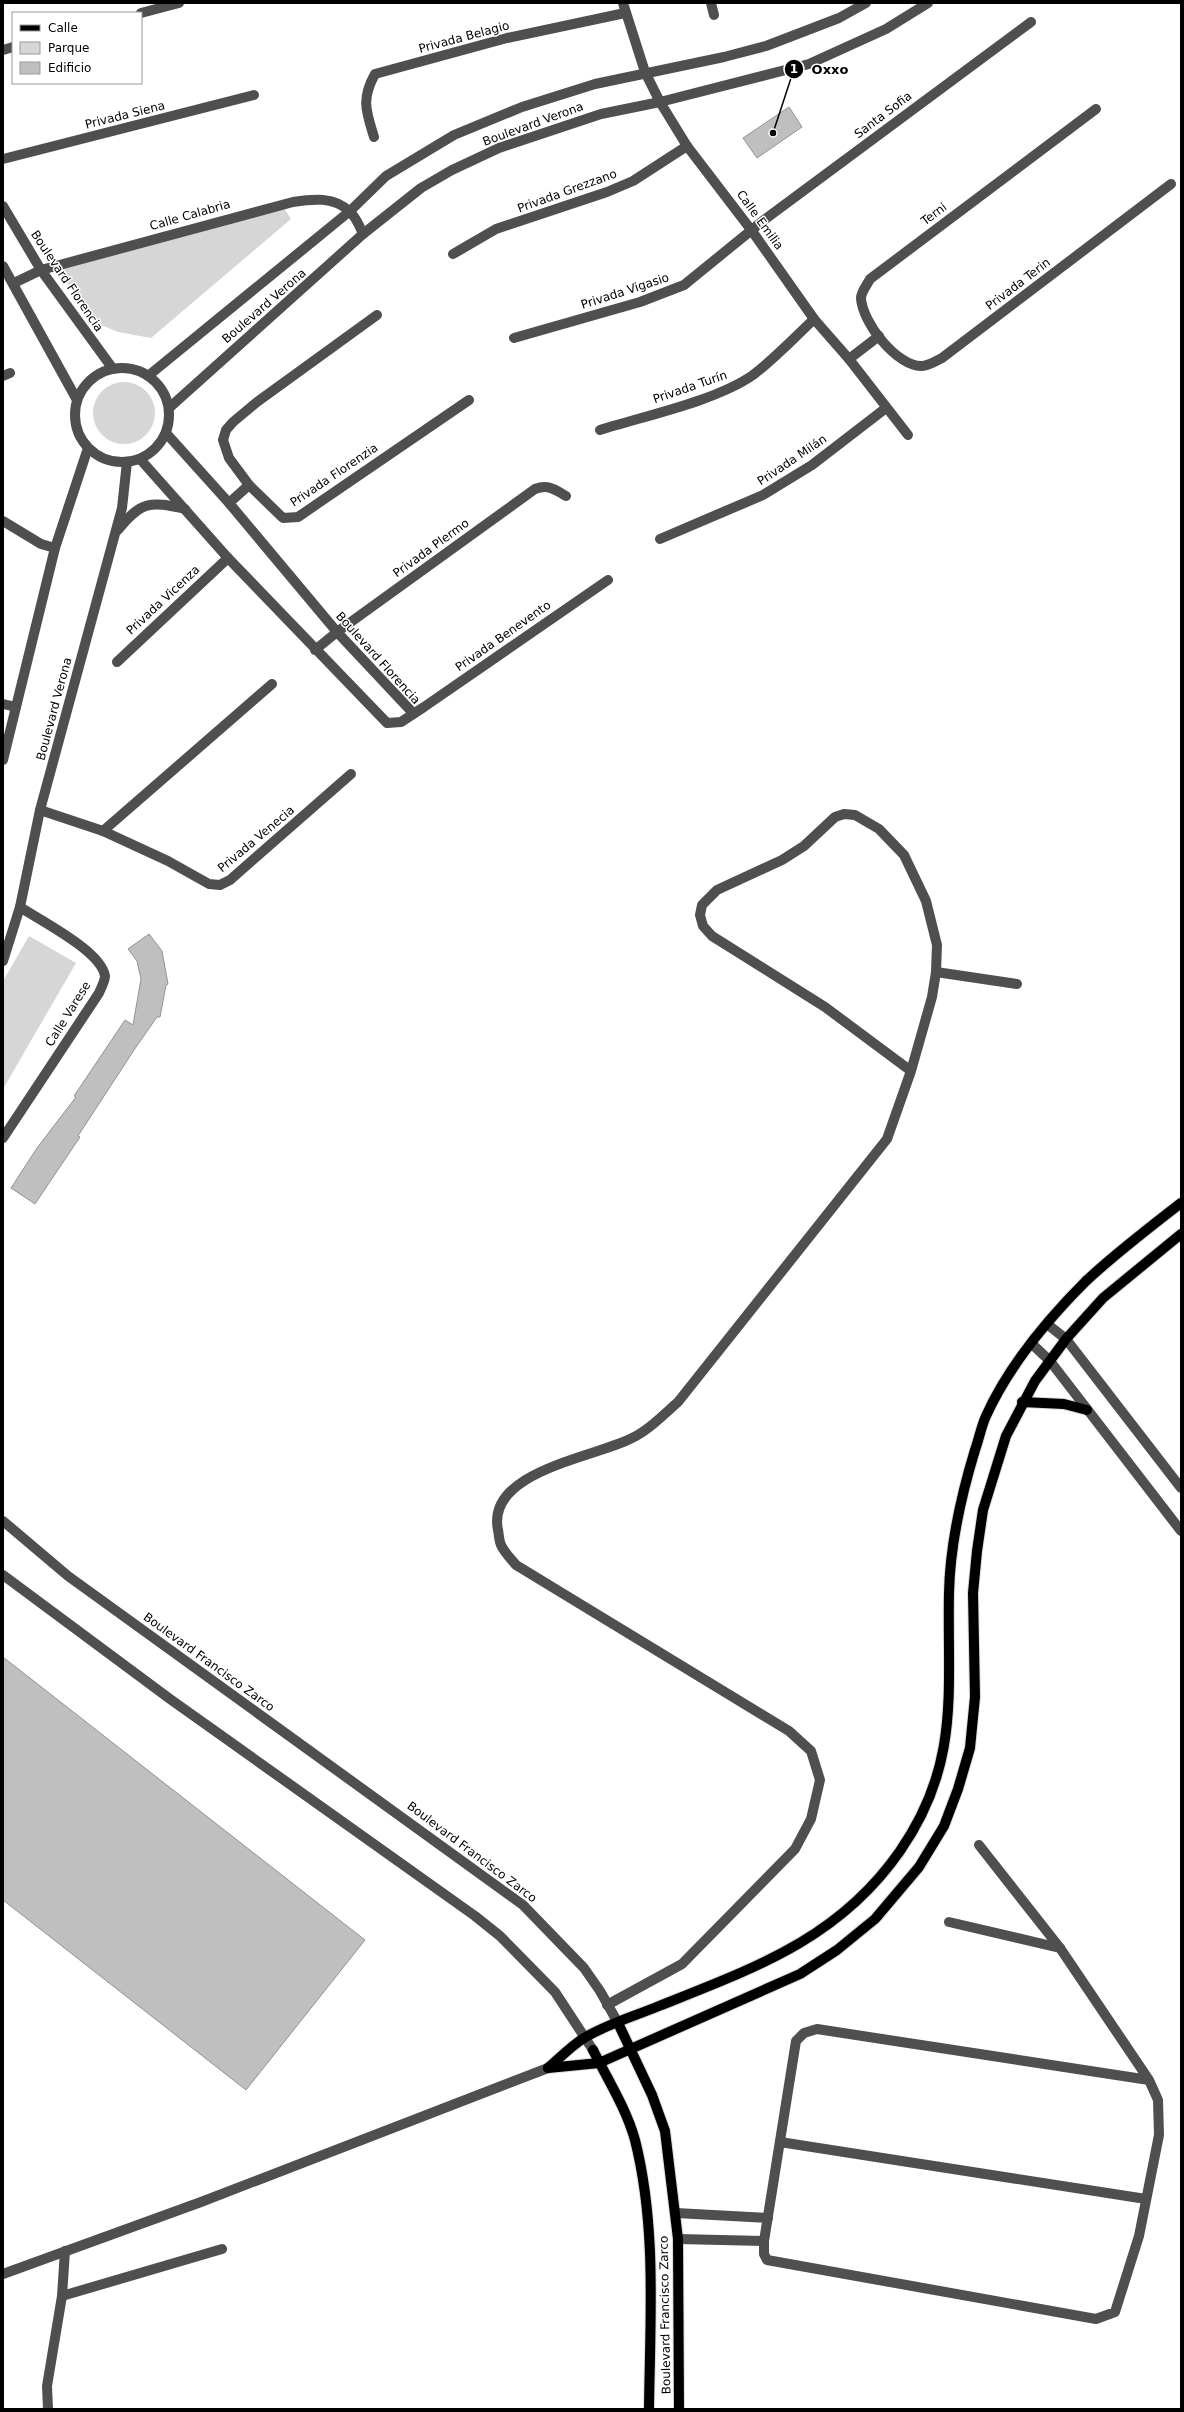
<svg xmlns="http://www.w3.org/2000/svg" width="1184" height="2412" font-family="'DejaVu Sans',sans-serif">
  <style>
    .green { fill: #d6d6d6 }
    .building { fill: #bfbfbf; stroke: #939393 }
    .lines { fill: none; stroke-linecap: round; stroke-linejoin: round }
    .major-casing { stroke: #dbdbdb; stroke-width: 12 }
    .minor { stroke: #4f4f4f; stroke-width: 10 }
    .major { stroke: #000; stroke-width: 10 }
    .labels { text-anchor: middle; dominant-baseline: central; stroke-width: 3; stroke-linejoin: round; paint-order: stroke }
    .street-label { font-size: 12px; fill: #000; stroke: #fff }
    .leader { fill: none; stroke: #000; stroke-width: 1.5 }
    .callout-dot { fill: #000; stroke: #fff; stroke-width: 1.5 }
    .mark-label { font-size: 12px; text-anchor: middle; font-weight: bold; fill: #fff }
    .callout-label { font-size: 13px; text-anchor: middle; font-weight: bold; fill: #000; stroke: #fff; stroke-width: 3; stroke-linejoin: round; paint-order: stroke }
  </style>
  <rect width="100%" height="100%" fill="#fff"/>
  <g class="green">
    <polygon points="282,205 291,219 151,338 118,332 94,322 58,270"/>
    <circle cx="124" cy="413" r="31"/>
    <polygon points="29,936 76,963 3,1089 3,981"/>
  </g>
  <g class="building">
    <polygon points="789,107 802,127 757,158 743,138"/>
    <polygon points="149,934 162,951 168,984 166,985 160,1017 157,1017 134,1050 78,1136 80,1137 35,1204 11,1188 37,1148 76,1097 74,1096 125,1020 133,1025 141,979 137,961 128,949"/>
    <polygon points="3,1657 365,1940 246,2090 3,1900"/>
  </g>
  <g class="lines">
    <defs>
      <g id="major">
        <polyline points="1022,1402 1064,1404 1087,1410"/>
        <polyline points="618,2023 652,2095 665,2131 678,2239 679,2409"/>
        <path d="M593,2050C608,2080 626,2108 635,2140C657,2227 650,2320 649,2409"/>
        <path d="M548,2068C560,2058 571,2046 584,2038C607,2024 635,2016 659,2006C754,1968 839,1939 900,1851C961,1763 947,1692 949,1593C950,1544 961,1496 975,1450C979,1439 981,1427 986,1416C1008,1367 1048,1319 1086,1281C1116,1253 1149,1228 1181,1203"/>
        <polyline points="548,2068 599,2063 800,1974 837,1950 875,1919 919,1867 944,1826 958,1789 970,1748 975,1697 973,1593 977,1551 983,1510 1006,1436 1035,1381 1066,1339 1103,1298 1181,1234"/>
      </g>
    </defs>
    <use href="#major" class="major-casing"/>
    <g class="minor">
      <polyline points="623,3 645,72 660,102 687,146 752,231 814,319 849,359 908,435"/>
      <polyline points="711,3 714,15"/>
      <polyline points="141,13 179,3"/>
      <polyline points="3,50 13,47"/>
      <path d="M1096,109L870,279C867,285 861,292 861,298C862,322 897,367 922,366C929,366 936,361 942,358L1171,184"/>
      <path d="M374,137C366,111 361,99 375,74L507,38L625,13"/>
      <polyline points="3,159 254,95"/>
      <polyline points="3,206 41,270 113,369"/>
      <polyline points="453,254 496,229 607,192 633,181 687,146"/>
      <polyline points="3,266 77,400"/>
      <path d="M14,283L41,270L293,202C312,199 335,196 350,212C356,217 360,227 363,234"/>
      <polyline points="377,315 257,402 233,422 226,430 223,440 229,458 249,485 283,518 298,517 469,400"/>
      <polyline points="514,338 640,302 684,285 764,220 1031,22"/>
      <polyline points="849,359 879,336"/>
      <circle cx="122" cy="415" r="47"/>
      <polyline points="3,376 10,373"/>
      <polyline points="148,376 350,211 386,176 454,135 522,107 595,84 724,57 766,46 839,18 866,3"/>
      <polyline points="169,408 363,234 421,188 452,170 499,148 601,114 660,102 809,64 886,29 928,3"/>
      <path d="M600,430C644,416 716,401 753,375C774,359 794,338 814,319"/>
      <polyline points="166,433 229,503 337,632 413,713"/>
      <polyline points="140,459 228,558 387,723 401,722 424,707 608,580"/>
      <polyline points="229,503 249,485"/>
      <polyline points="3,521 41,544 55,548"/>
      <path d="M118,530C141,501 150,501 185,509"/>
      <polyline points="660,539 763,495 812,465 886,408"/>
      <path d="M315,650L337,632L535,489C548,484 554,489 566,496"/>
      <polyline points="117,662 228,558"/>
      <polyline points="3,704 16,707"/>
      <polyline points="3,760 55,548 88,448"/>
      <polyline points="40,810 103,831 168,861 209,884 220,885 230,880 351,774"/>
      <polyline points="103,831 272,684"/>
      <polyline points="3,961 20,907 40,810 122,508 127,462"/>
      <polyline points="936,972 1017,984"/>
      <path d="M3,1138L99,993C101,988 105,981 105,976C101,951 41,921 20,907"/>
      <polyline points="1047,1324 1066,1339 1181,1488"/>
      <polyline points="1032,1344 1050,1361 1181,1531"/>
      <polyline points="3,1521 68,1576 523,1905 584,1968 600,1991 618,2023"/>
      <polyline points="3,1575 170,1699 475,1916 500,1936 555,1992 593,2050"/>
      <polyline points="979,1845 1060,1948 1149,2080 817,2029 804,2033 796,2041 764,2241 764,2254 767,2260 1096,2319 1115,2312 1139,2236 1159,2135 1158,2100 1149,2080"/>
      <polyline points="949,1922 1060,1948"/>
      <path d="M607,2005L682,1964L795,1849L811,1819L820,1780L811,1751L789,1731L516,1565C511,1559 504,1552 501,1545C499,1541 499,1535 498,1530C486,1472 591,1458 630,1439C648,1431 663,1415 678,1402L887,1139L911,1071L932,997L936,972L937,945L926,901L904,855L879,829L855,815L844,814L835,817L804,846L782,860L717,890L702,905L700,915L703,926L712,936L825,1007L911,1071"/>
      <polyline points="780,2142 1146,2199"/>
      <polyline points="676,2213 768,2218"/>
      <polyline points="678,2239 764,2241"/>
      <polyline points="3,2274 201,2202 548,2068"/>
      <polyline points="62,2296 222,2249"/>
      <polyline points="48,2409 47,2386 62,2296 65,2251"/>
    </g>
    <use href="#major" class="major"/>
  </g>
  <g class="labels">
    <g class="street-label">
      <text transform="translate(464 37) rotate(-15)">Privada Belagio</text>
      <text transform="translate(125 115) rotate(-14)">Privada Siena</text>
      <text transform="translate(883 115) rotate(-37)">Santa Sofia</text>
      <text transform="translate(533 124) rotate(-20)">Boulevard Verona</text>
      <text transform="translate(567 191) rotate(-20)">Privada Grezzano</text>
      <text transform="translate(934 214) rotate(-37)">Terni</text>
      <text transform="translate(190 215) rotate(-16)">Calle Calabria</text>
      <text transform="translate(760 220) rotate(54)">Calle Emilia</text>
      <text transform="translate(67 281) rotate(56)">Boulevard Florencia</text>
      <text transform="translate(1018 284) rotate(-37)">Privada Terin</text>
      <text transform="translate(625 291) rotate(-18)">Privada Vigasio</text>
      <text transform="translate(264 306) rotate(-41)">Boulevard Verona</text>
      <text transform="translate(690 387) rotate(-19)">Privada Turín</text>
      <text transform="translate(792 460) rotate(-34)">Privada Milán</text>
      <text transform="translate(334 475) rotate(-34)">Privada Florenzia</text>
      <text transform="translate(431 548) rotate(-36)">Privada Plermo</text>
      <text transform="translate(163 600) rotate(-43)">Privada Vicenza</text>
      <text transform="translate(503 636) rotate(-35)">Privada Benevento</text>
      <text transform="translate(378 658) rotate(48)">Boulevard Florencia</text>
      <text transform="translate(54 709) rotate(-75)">Boulevard Verona</text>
      <text transform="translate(256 839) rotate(-40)">Privada Venecia</text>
      <text transform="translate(68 1014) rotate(-58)">Calle Varese</text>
      <text transform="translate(209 1662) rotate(36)">Boulevard Francisco Zarco</text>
      <text transform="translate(472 1852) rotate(37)">Boulevard Francisco Zarco</text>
      <text transform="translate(665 2315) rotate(-91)">Boulevard Francisco Zarco</text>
    </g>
  </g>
  <path class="leader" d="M773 133L794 69"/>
  <g class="callout-dot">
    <circle cx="773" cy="133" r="4"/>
    <circle cx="794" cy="69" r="10"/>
  </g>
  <g class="mark-label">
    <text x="794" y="73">1</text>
  </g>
  <g class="callout-label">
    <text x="830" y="74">Oxxo</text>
  </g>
  <rect width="1184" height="2412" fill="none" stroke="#000000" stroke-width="8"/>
  <rect x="12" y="12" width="130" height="72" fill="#ffffff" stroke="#999999"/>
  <rect x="20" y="25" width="20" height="6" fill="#000000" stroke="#999999"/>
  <text x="48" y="32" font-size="12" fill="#000000">Calle</text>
  <rect x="20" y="42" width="20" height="12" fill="#d6d6d6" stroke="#999999"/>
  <text x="48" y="52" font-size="12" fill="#000000">Parque</text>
  <rect x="20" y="62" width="20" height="12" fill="#bfbfbf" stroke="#999999"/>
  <text x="48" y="72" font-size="12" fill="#000000">Edificio</text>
</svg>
